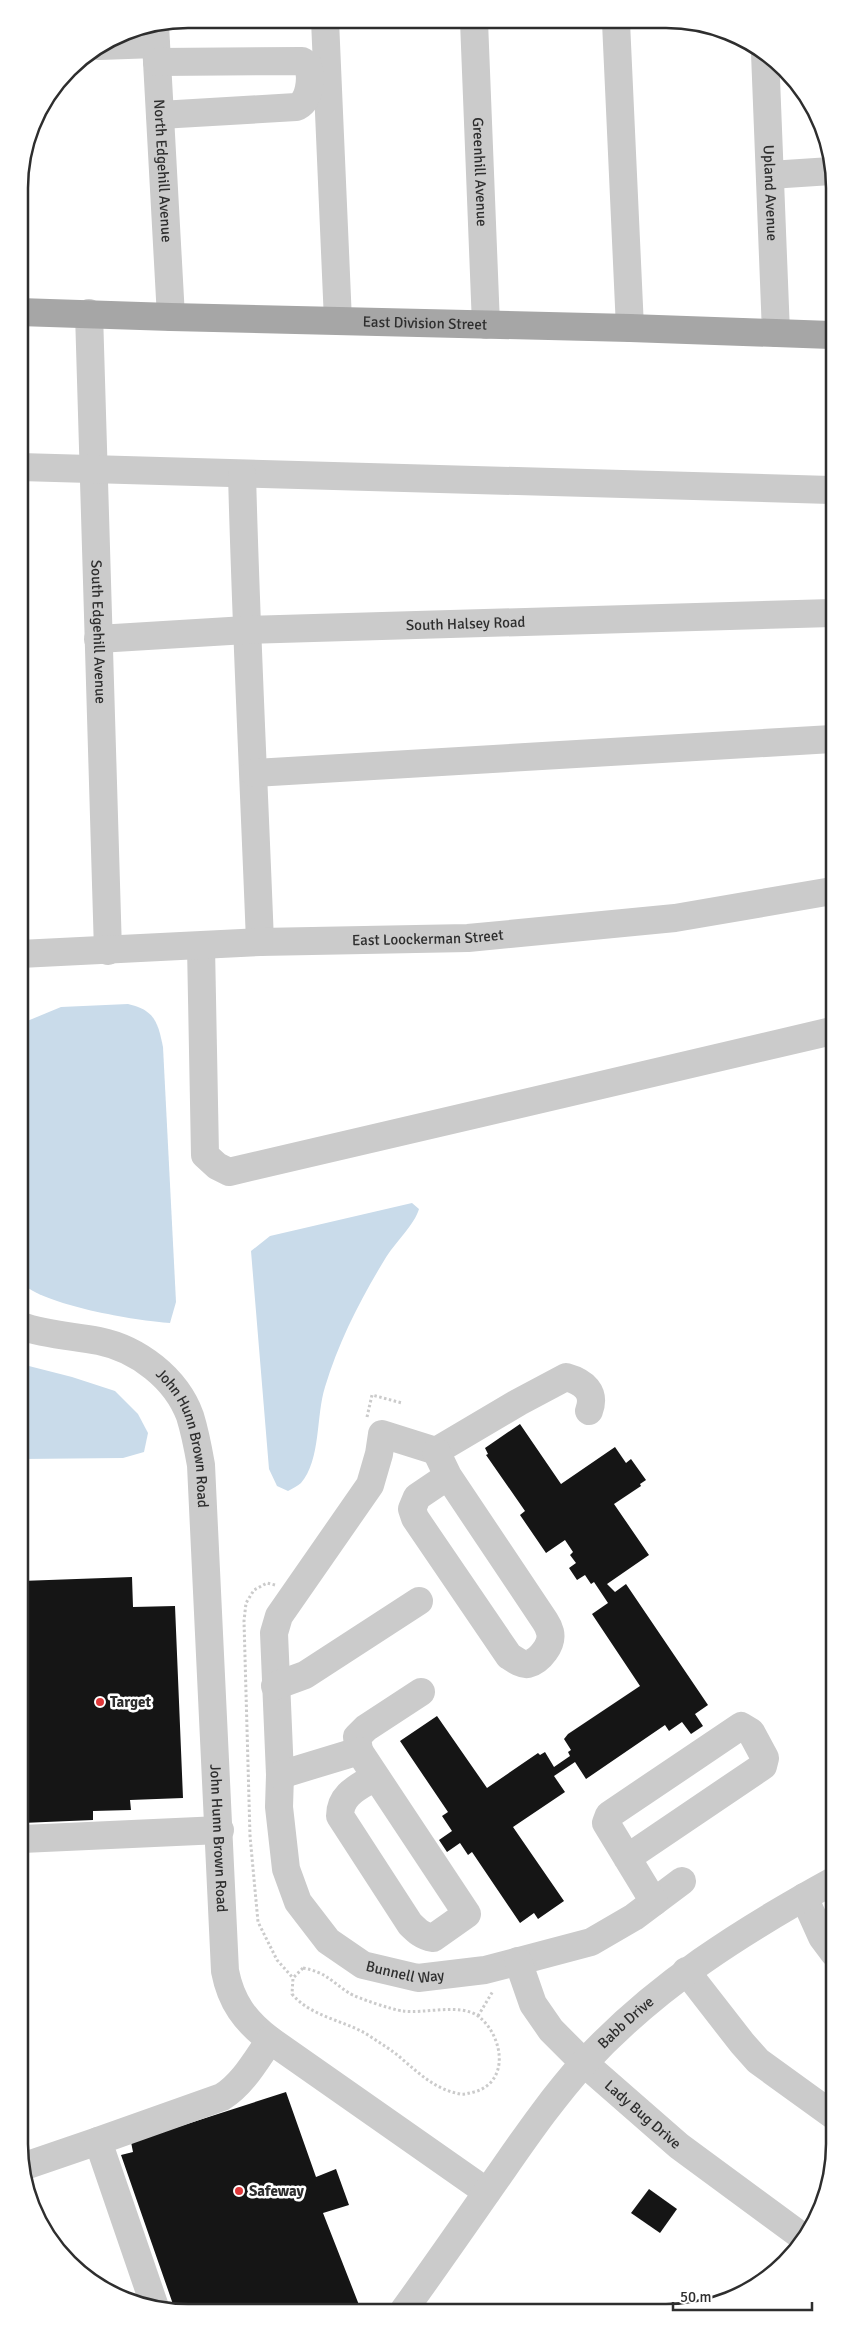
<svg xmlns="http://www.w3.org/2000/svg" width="853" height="2332" font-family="Signika,sans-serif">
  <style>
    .water { fill: #c9dbea }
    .building { fill: #151515 }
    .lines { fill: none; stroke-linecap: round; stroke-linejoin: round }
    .path { stroke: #cbcbcb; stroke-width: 3; stroke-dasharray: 2.5 2.5; stroke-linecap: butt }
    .minor { stroke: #cbcbcb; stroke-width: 28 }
    .major { stroke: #a6a6a6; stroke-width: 28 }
    .poi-dot { fill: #de3739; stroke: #fff; stroke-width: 2 }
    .labels { text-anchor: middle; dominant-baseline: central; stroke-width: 5; stroke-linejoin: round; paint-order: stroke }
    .street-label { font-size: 15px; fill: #2e2e2e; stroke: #fff }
    .poi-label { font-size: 15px; font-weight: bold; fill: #2e2e2e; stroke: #fff; text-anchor: start }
    .rim { fill: none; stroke: #2e2e2e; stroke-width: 2.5 }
  </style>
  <rect width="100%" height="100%" fill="#fff"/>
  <g class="water">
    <path d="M128,1004C155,1010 158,1023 163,1047L176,1302L170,1323C137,1321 41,1305 21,1282L20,1024L61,1007Z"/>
    <path d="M412,1203L419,1209C415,1224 394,1244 385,1259C360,1300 339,1341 325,1387C316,1415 321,1460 301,1483C298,1486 293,1488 288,1491L277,1486L269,1469L251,1251L270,1236Z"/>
    <polygon points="21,1364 72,1377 115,1391 138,1414 148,1433 144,1452 123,1458 21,1459"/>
  </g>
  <g class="building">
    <polygon points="520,1424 561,1484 615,1447 626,1463 631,1459 646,1480 640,1484 641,1486 614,1504 649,1555 607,1584 615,1592 626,1584 708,1705 695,1714 703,1726 691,1734 682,1722 669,1731 665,1725 586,1779 575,1762 554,1776 565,1792 513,1827 564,1901 538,1919 534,1913 520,1923 472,1852 468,1855 460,1843 447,1852 439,1840 452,1831 442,1816 448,1812 400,1741 437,1716 487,1788 538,1753 540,1755 545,1752 554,1767 570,1756 568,1752 571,1750 564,1739 568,1734 640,1686 592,1614 608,1603 594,1582 591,1584 585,1575 577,1580 569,1568 576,1563 570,1555 573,1552 565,1540 546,1553 520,1515 525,1511 486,1455 488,1454 485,1448"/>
    <polygon points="132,1577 133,1607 175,1606 183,1798 130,1800 131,1810 93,1811 93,1820 22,1823 21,1581"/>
    <polygon points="286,2092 316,2177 336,2169 349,2205 323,2213 361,2310 175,2310 121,2155 133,2152 131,2142"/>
    <polygon points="649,2189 677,2209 660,2233 631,2213"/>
    <polygon points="764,2270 770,2274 754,2287"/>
  </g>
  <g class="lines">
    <g class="path">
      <polyline points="367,1417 372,1395 402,1403"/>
      <polyline points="275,1585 267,1583 254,1590 246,1603 244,1621 250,1836 258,1922 277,1960 293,1978"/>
      <path d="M303,1968C326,1972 332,1982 349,1993C357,1998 393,2010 403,2011C424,2014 460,2003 478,2016C503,2035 511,2082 474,2092C469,2093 464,2095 460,2094C435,2089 421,2075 402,2059C392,2050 380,2043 368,2035C344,2020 311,2017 292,1994L293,1978Z"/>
      <polyline points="478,2016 493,1991"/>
    </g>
    <g class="minor">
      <polyline points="325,20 338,321"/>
      <path id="s1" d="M474,21L486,325"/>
      <polyline points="616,22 630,328"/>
      <path id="s2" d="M155,25L171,317"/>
      <polyline points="99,46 156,44"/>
      <path id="s3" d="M765,53L776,333"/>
      <path d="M157,62L302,61L308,65C312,78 310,102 296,107L160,115"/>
      <polyline points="770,175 831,171"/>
      <path id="s4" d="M89,313L108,951"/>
      <polyline points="20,467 831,490"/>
      <path d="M242,474C246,630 254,786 260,942"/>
      <path id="s5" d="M98,639L246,630L832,613"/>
      <polyline points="254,773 832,739"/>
      <polyline points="201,946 205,1155 217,1166 229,1172 832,1031"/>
      <path id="s6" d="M20,954L260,942L468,938L675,918L832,891"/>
      <path id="s7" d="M21,1326C46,1335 73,1336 99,1341C138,1349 176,1378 190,1416C195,1432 198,1448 201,1465L225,1971C231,2002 245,2021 270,2040L487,2192"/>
      <path id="s8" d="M589,1411C596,1392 584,1382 566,1377L519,1402L436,1451L382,1434L379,1454L370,1485L279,1616L274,1633L280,1775L279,1807L286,1869L298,1902L328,1941L363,1965L418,1978L485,1970L591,1942L634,1917L682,1881"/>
      <path d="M436,1451L448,1476L545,1621C547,1624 549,1628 550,1632C553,1644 540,1661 528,1664C522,1665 515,1660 509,1656L415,1518L412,1509L417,1497L448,1476"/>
      <polyline points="275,1686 305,1675 419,1601"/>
      <polyline points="359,1751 357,1737 366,1728 421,1692"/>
      <path d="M280,1775L359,1751L467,1914L433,1938C422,1936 417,1931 410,1924L340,1816C340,1794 359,1787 375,1777"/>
      <polyline points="22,1839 220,1830"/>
      <polyline points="627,1858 763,1766 765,1758 751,1732 741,1726 609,1815 606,1823 654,1902"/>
      <polyline points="804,1897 822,1937 834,1953"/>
      <path id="s9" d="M518,1961L533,2004L551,2030L584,2063L679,2146L804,2238"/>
      <polyline points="686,1971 742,2043 758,2061 834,2116"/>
      <polyline points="22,2167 98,2141"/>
      <path d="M156,2310L98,2141L222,2097C243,2084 256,2060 270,2040"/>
      <path id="s10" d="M404,2310C438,2263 471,2215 504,2168C529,2132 555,2095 584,2063C656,1985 742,1931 833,1881"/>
    </g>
    <path class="major" id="s11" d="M19,312L171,317L630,328L831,335"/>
  </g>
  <g class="poi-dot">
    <circle cx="100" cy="1702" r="5"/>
    <circle cx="239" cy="2191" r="5"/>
  </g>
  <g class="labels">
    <g class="street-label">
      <text stroke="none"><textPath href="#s2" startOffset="146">North Edgehill Avenue</textPath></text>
      <text stroke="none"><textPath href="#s1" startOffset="151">Greenhill Avenue</textPath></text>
      <text stroke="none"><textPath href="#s3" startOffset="140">Upland Avenue</textPath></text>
      <text stroke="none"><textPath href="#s11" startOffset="406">East Division Street</textPath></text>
      <text stroke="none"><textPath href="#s5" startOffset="368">South Halsey Road</textPath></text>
      <text stroke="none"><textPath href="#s4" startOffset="319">South Edgehill Avenue</textPath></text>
      <text stroke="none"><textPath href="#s6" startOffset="408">East Loockerman Street</textPath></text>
      <text stroke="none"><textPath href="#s7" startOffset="221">John Hunn Brown Road</textPath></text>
      <text stroke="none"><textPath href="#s7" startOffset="626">John Hunn Brown Road</textPath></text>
      <text stroke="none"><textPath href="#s8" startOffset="890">Bunnell Way</textPath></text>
      <text stroke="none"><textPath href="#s10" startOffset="364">Babb Drive</textPath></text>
      <text stroke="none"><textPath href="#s9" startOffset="202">Lady Bug Drive</textPath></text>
    </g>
    <g class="poi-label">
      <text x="110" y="1702">Target</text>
      <text x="249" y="2191">Safeway</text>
    </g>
  </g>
  <path d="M0 0H853V2332H0ZM188 28H666A160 160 0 0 1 826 188V2144A160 160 0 0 1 666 2304H188A160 160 0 0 1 28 2144V188A160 160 0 0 1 188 28Z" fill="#fff" fill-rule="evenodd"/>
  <path class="rim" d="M188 28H666A160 160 0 0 1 826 188V2144A160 160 0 0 1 666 2304H188A160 160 0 0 1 28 2144V188A160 160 0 0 1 188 28Z"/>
  <path d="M673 2302v8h139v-8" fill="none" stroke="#2e2e2e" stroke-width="2.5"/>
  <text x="680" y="2302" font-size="15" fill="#2e2e2e" stroke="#ffffff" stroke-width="4" paint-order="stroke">50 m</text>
</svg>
